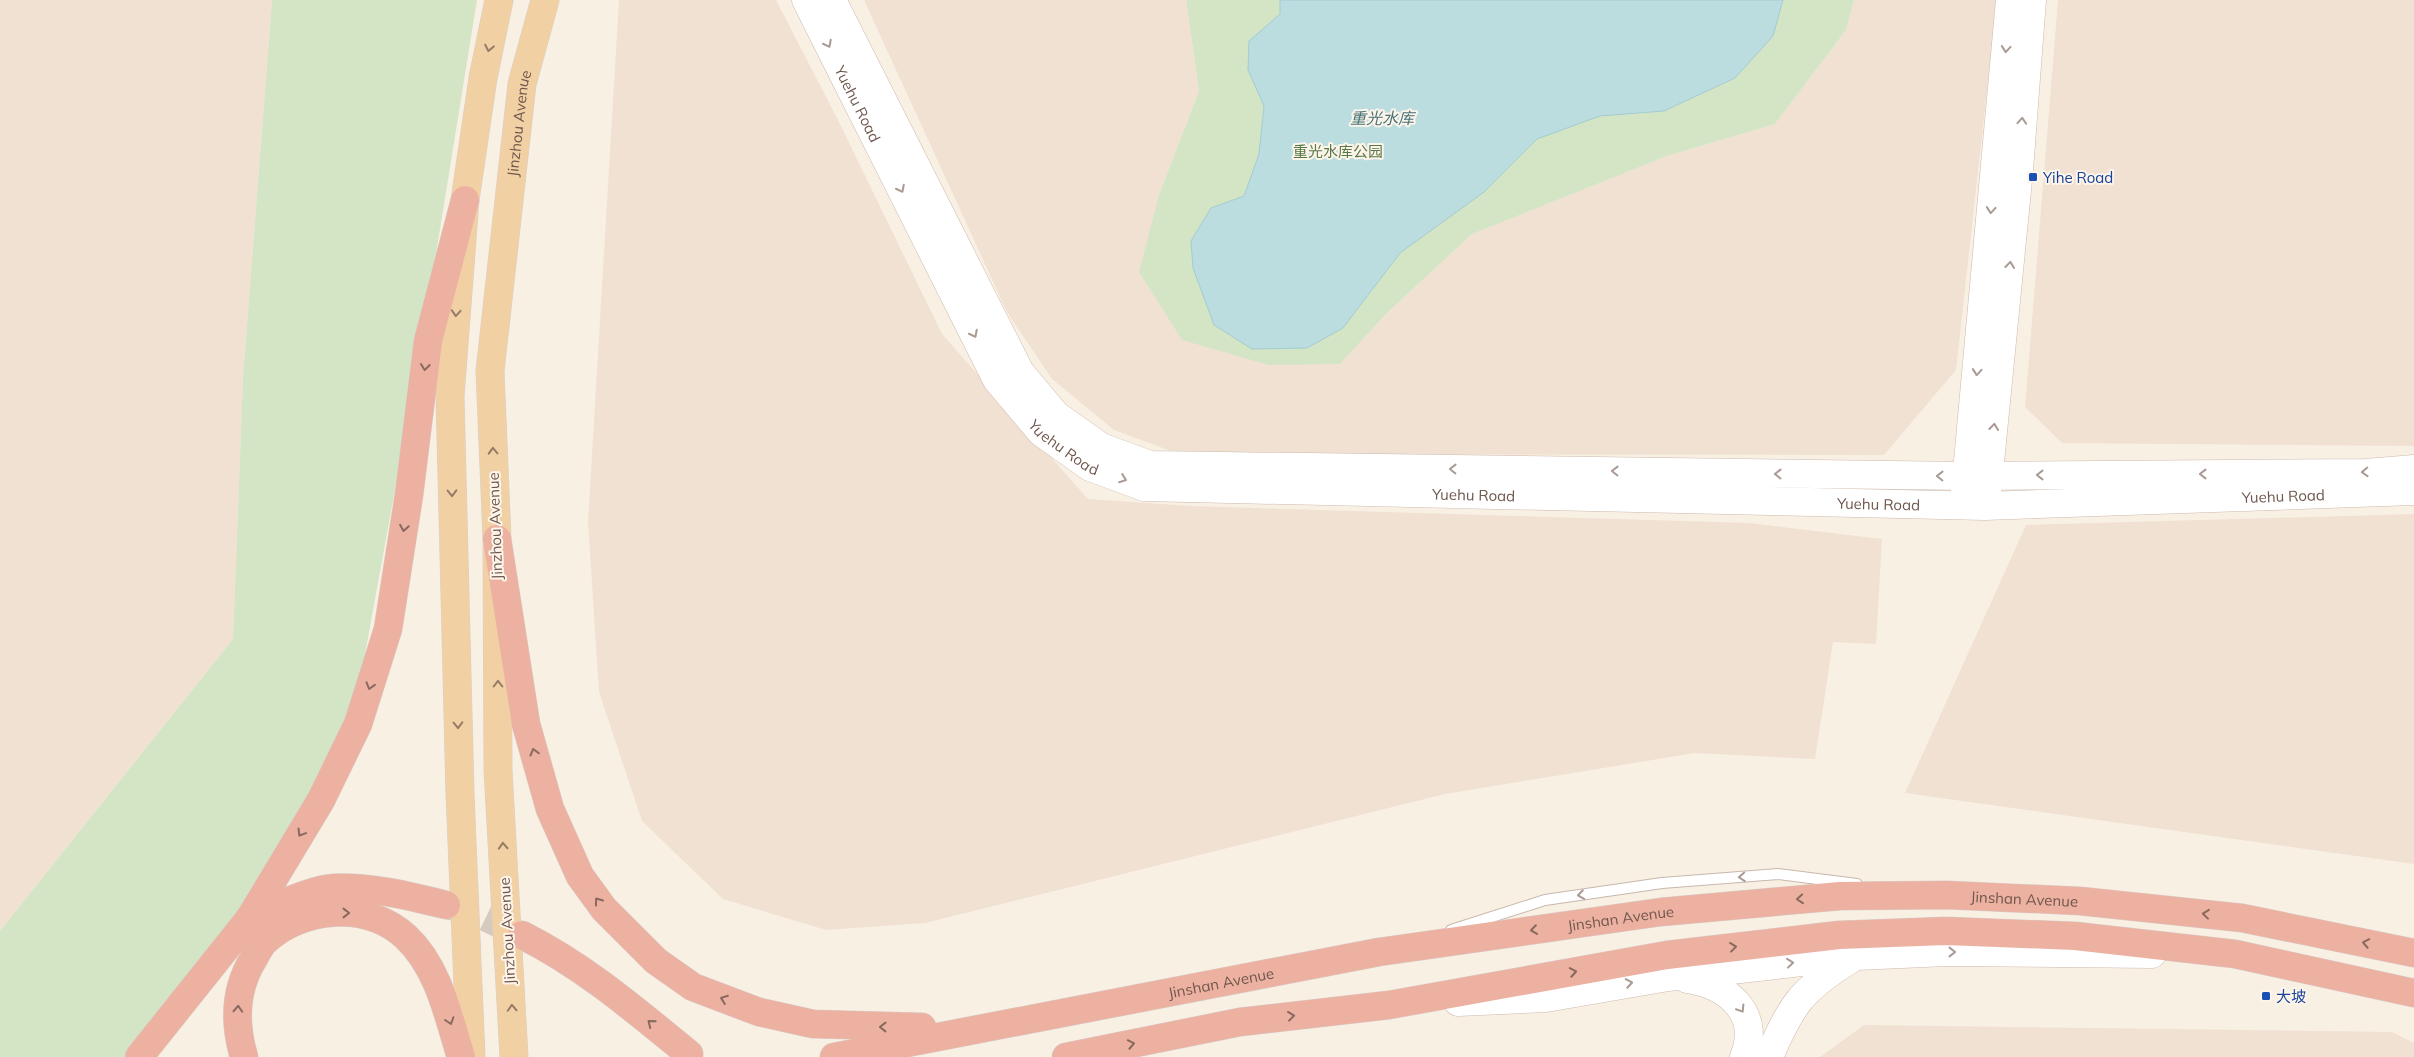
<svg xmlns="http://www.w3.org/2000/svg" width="2414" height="1057" font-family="Mulish,'Noto Sans SC',sans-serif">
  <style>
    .residential { fill: #f0e1d3 }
    .green { fill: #d4e5c5 }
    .water { fill: #bbdde0; stroke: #a3ccd1 }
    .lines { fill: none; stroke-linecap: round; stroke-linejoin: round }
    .highway-tunnel { stroke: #d6cabe; stroke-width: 28; stroke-dasharray: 28 14; stroke-linecap: butt }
    .lane-casing { stroke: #c9b7ac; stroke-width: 12 }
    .secondary-casing { stroke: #ceb9ad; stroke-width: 29 }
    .primary-casing { stroke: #d7d0cd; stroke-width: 29 }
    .highway-casing { stroke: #d7d0cd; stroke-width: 29 }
    .lane { stroke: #fff; stroke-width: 10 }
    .secondary { stroke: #fff; stroke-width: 28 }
    .primary { stroke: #f1d0a4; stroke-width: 28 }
    .highway { stroke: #edb1a2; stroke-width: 28 }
    .oneway { stroke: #a99a94 }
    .oneway2 { stroke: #967b67 }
    .oneway3 { stroke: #88695e }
    .transit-dot { fill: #1a4fb4; stroke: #fdf4ea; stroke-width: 2 }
    .labels { text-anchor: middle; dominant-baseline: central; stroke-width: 4; stroke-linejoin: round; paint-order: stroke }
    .street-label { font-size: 15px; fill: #6f574d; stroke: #fdf4ea }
    .park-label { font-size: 15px; fill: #5a7949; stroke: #fdf4ea }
    .transit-label { font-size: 15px; fill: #164399; stroke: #fdf4ea; text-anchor: start }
    .water-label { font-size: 16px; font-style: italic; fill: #467379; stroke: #fdf4ea }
  </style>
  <rect width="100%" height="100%" fill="#f9f0e4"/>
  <g class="residential">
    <polygon points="0,0 272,0 243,377 233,639 0,931"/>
    <polygon points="619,0 776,0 838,120 942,334 1088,499 1190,506 1750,523 1882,539 1876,644 1833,642 1815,759 1695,753 1445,794 925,923 826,930 723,899 642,821 599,692 588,522"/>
    <polygon points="864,0 1186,0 1199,91 1159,195 1340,364 1386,314 1472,234 1667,156 1775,124 1846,30 1854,0 1997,0 1956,370 1884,455 1179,454 1114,430 1052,379 1007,312"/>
    <polygon points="2058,0 2414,0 2414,446 2062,443 2025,407"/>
    <polygon points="2414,514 2414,864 1905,793 2026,525"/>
    <polygon points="1864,1025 2392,1032 2414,1043 2414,1057 1820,1057"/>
  </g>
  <g class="green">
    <polygon points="272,0 477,0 421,347 361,676 346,723 298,827 199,968 128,1057 0,1057 0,931 233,639 243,377"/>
    <polygon points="1186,0 1854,0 1846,30 1775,124 1667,156 1472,234 1386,314 1340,364 1269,365 1182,340 1139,272 1159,195 1199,91"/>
  </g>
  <polygon class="water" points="1280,0 1783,0 1773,36 1735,78 1664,111 1600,116 1537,139 1484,192 1400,253 1343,328 1307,348 1252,349 1214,325 1193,268 1191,241 1211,208 1244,196 1259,154 1264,106 1248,70 1249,41 1280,14"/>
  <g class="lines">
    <polyline class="highway-tunnel" points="446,905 473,911 522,935"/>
    <defs>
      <polyline id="lane" points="1451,930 1545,900 1662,883 1778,874 1857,884"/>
      <g id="secondary">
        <path id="s1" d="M806,0L997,380L1041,432L1090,467L1144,487L1985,506L2414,491"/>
        <polyline points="832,0 1020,372 1056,415 1101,447 1150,465 1968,476 2366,473 2414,469"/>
        <polyline points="1987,492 2019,170 2032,0"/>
        <polyline points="1965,494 2010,0"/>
        <path d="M1687,979C1727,985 1762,1013 1744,1057"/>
        <polyline points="1458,1002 1546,998 1668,977 1857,956 1947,952 2152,954"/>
        <path d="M1769,1057C1791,1005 1802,989 1851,959"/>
      </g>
      <g id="primary">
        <polyline points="471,1057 460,794 450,396 465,200 483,78 499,0"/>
        <path id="s2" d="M514,1057L498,770L497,539L490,371L522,84L545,0"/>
      </g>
      <g id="highway">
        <polyline points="497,539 526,724 550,809 580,876 604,909 656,961 693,987 759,1012 813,1024 922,1027"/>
        <path d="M250,918C269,909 312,889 333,888C370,886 410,896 446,905"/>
        <path d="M522,935C584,966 635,1010 689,1054"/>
        <polyline points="139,1057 250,918 321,800 358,724 388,629 409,495 428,341 465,200"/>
        <path d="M244,1057C234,1023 235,988 254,958C257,953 260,946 264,942C302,906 367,901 406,937C439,968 448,1016 461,1057"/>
        <path id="s3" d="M834,1057L1379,952L1661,912L1840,896L1947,895L2080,901L2242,918L2414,953"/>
        <polyline points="1066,1057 1240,1022 1389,1005 1667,955 1839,935 1946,931 2075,936 2235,954 2414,993"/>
      </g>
    </defs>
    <use href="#lane" class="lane-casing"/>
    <use href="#secondary" class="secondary-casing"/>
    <use href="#primary" class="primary-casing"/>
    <use href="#highway" class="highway-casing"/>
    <use href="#lane" class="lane"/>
    <use href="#secondary" class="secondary"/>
    <use href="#primary" class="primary"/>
    <use href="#highway" class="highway"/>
  </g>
  <defs><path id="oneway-chevron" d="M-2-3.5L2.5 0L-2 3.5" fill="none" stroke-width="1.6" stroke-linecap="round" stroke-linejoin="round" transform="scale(1.25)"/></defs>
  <g class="oneway">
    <use href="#oneway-chevron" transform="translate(828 44) rotate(63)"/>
    <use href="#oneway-chevron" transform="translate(2006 49) rotate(95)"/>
    <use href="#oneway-chevron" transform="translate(2022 121) rotate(-86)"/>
    <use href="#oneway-chevron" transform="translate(901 189) rotate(63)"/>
    <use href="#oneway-chevron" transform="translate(1991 210) rotate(95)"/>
    <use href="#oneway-chevron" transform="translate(2010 265) rotate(-84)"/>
    <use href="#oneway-chevron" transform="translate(974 334) rotate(63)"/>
    <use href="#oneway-chevron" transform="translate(1977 372) rotate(95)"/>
    <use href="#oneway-chevron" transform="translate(1994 427) rotate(-84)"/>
    <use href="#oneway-chevron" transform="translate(1453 469) rotate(-179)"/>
    <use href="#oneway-chevron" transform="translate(1615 471) rotate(-179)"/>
    <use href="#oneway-chevron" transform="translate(2365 472) rotate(178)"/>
    <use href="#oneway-chevron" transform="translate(1778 474) rotate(-179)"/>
    <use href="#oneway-chevron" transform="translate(2203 474) rotate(180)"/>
    <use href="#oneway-chevron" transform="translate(2040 475) rotate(180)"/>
    <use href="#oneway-chevron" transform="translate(1940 476) rotate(-179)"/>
    <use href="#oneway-chevron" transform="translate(1123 479) rotate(21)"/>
    <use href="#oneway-chevron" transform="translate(1742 877) rotate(176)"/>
    <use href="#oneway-chevron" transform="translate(1581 895) rotate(171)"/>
    <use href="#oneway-chevron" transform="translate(1952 952)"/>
    <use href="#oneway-chevron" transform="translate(1790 963) rotate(-6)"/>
    <use href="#oneway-chevron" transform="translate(1629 983) rotate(-10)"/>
    <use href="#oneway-chevron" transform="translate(1741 1009) rotate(58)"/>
  </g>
  <g class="oneway2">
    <use href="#oneway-chevron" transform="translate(489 48) rotate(101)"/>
    <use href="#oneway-chevron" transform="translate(456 313) rotate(94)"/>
    <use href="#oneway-chevron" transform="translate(493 451) rotate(-92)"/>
    <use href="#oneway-chevron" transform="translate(452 493) rotate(89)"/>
    <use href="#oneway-chevron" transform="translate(498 684) rotate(-90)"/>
    <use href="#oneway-chevron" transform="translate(458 725) rotate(89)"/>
    <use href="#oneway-chevron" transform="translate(503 846) rotate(-93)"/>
    <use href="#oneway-chevron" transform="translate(512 1008) rotate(-93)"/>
  </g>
  <g class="oneway3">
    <use href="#oneway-chevron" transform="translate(425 367) rotate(97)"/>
    <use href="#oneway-chevron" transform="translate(404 528) rotate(99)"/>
    <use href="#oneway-chevron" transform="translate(370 686) rotate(107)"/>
    <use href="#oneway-chevron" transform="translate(534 752) rotate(-105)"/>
    <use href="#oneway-chevron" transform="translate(301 833) rotate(121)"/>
    <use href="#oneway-chevron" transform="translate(1800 899) rotate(175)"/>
    <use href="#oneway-chevron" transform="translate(598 901) rotate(-126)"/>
    <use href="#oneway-chevron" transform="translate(346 913)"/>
    <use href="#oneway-chevron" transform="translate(2206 914) rotate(-174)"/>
    <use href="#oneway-chevron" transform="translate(1534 930) rotate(172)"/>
    <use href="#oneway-chevron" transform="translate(2366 943) rotate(-169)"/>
    <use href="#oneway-chevron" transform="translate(1733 947) rotate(-7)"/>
    <use href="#oneway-chevron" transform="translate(1573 972) rotate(-10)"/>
    <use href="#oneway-chevron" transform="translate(724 999) rotate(-159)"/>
    <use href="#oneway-chevron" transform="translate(238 1009) rotate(-87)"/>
    <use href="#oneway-chevron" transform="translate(1291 1016) rotate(-7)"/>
    <use href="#oneway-chevron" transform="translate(450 1021) rotate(72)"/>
    <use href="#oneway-chevron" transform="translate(651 1023) rotate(-141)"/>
    <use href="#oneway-chevron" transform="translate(883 1027) rotate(-180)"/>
    <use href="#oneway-chevron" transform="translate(1131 1044) rotate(-11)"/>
  </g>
  <g class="transit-dot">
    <rect x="2028" y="172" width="10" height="10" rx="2.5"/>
    <rect x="2261" y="991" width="10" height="10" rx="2.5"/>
  </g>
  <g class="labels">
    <g class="street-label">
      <text stroke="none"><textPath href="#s1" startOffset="116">Yuehu Road</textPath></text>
      <text stroke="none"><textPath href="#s2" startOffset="936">Jinzhou Avenue</textPath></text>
      <text stroke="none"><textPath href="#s1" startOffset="521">Yuehu Road</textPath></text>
      <text stroke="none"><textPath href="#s1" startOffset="941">Yuehu Road</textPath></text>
      <text stroke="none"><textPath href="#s1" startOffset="1751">Yuehu Road</textPath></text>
      <text stroke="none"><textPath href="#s1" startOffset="1346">Yuehu Road</textPath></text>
      <text transform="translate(495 526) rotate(-92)">Jinzhou Avenue</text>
      <text stroke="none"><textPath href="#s3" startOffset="1204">Jinshan Avenue</textPath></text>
      <text stroke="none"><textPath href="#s3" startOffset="799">Jinshan Avenue</textPath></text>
      <text transform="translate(507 931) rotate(-93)">Jinzhou Avenue</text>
      <text stroke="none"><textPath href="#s3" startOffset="394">Jinshan Avenue</textPath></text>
    </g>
    <g class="park-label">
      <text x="1338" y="151">重光水库公园</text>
    </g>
    <g class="transit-label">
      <text x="2043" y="177">Yihe Road</text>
      <text x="2276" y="996">大坡</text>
    </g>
    <g class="water-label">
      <text x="1382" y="118">重光水库</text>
    </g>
  </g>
</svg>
